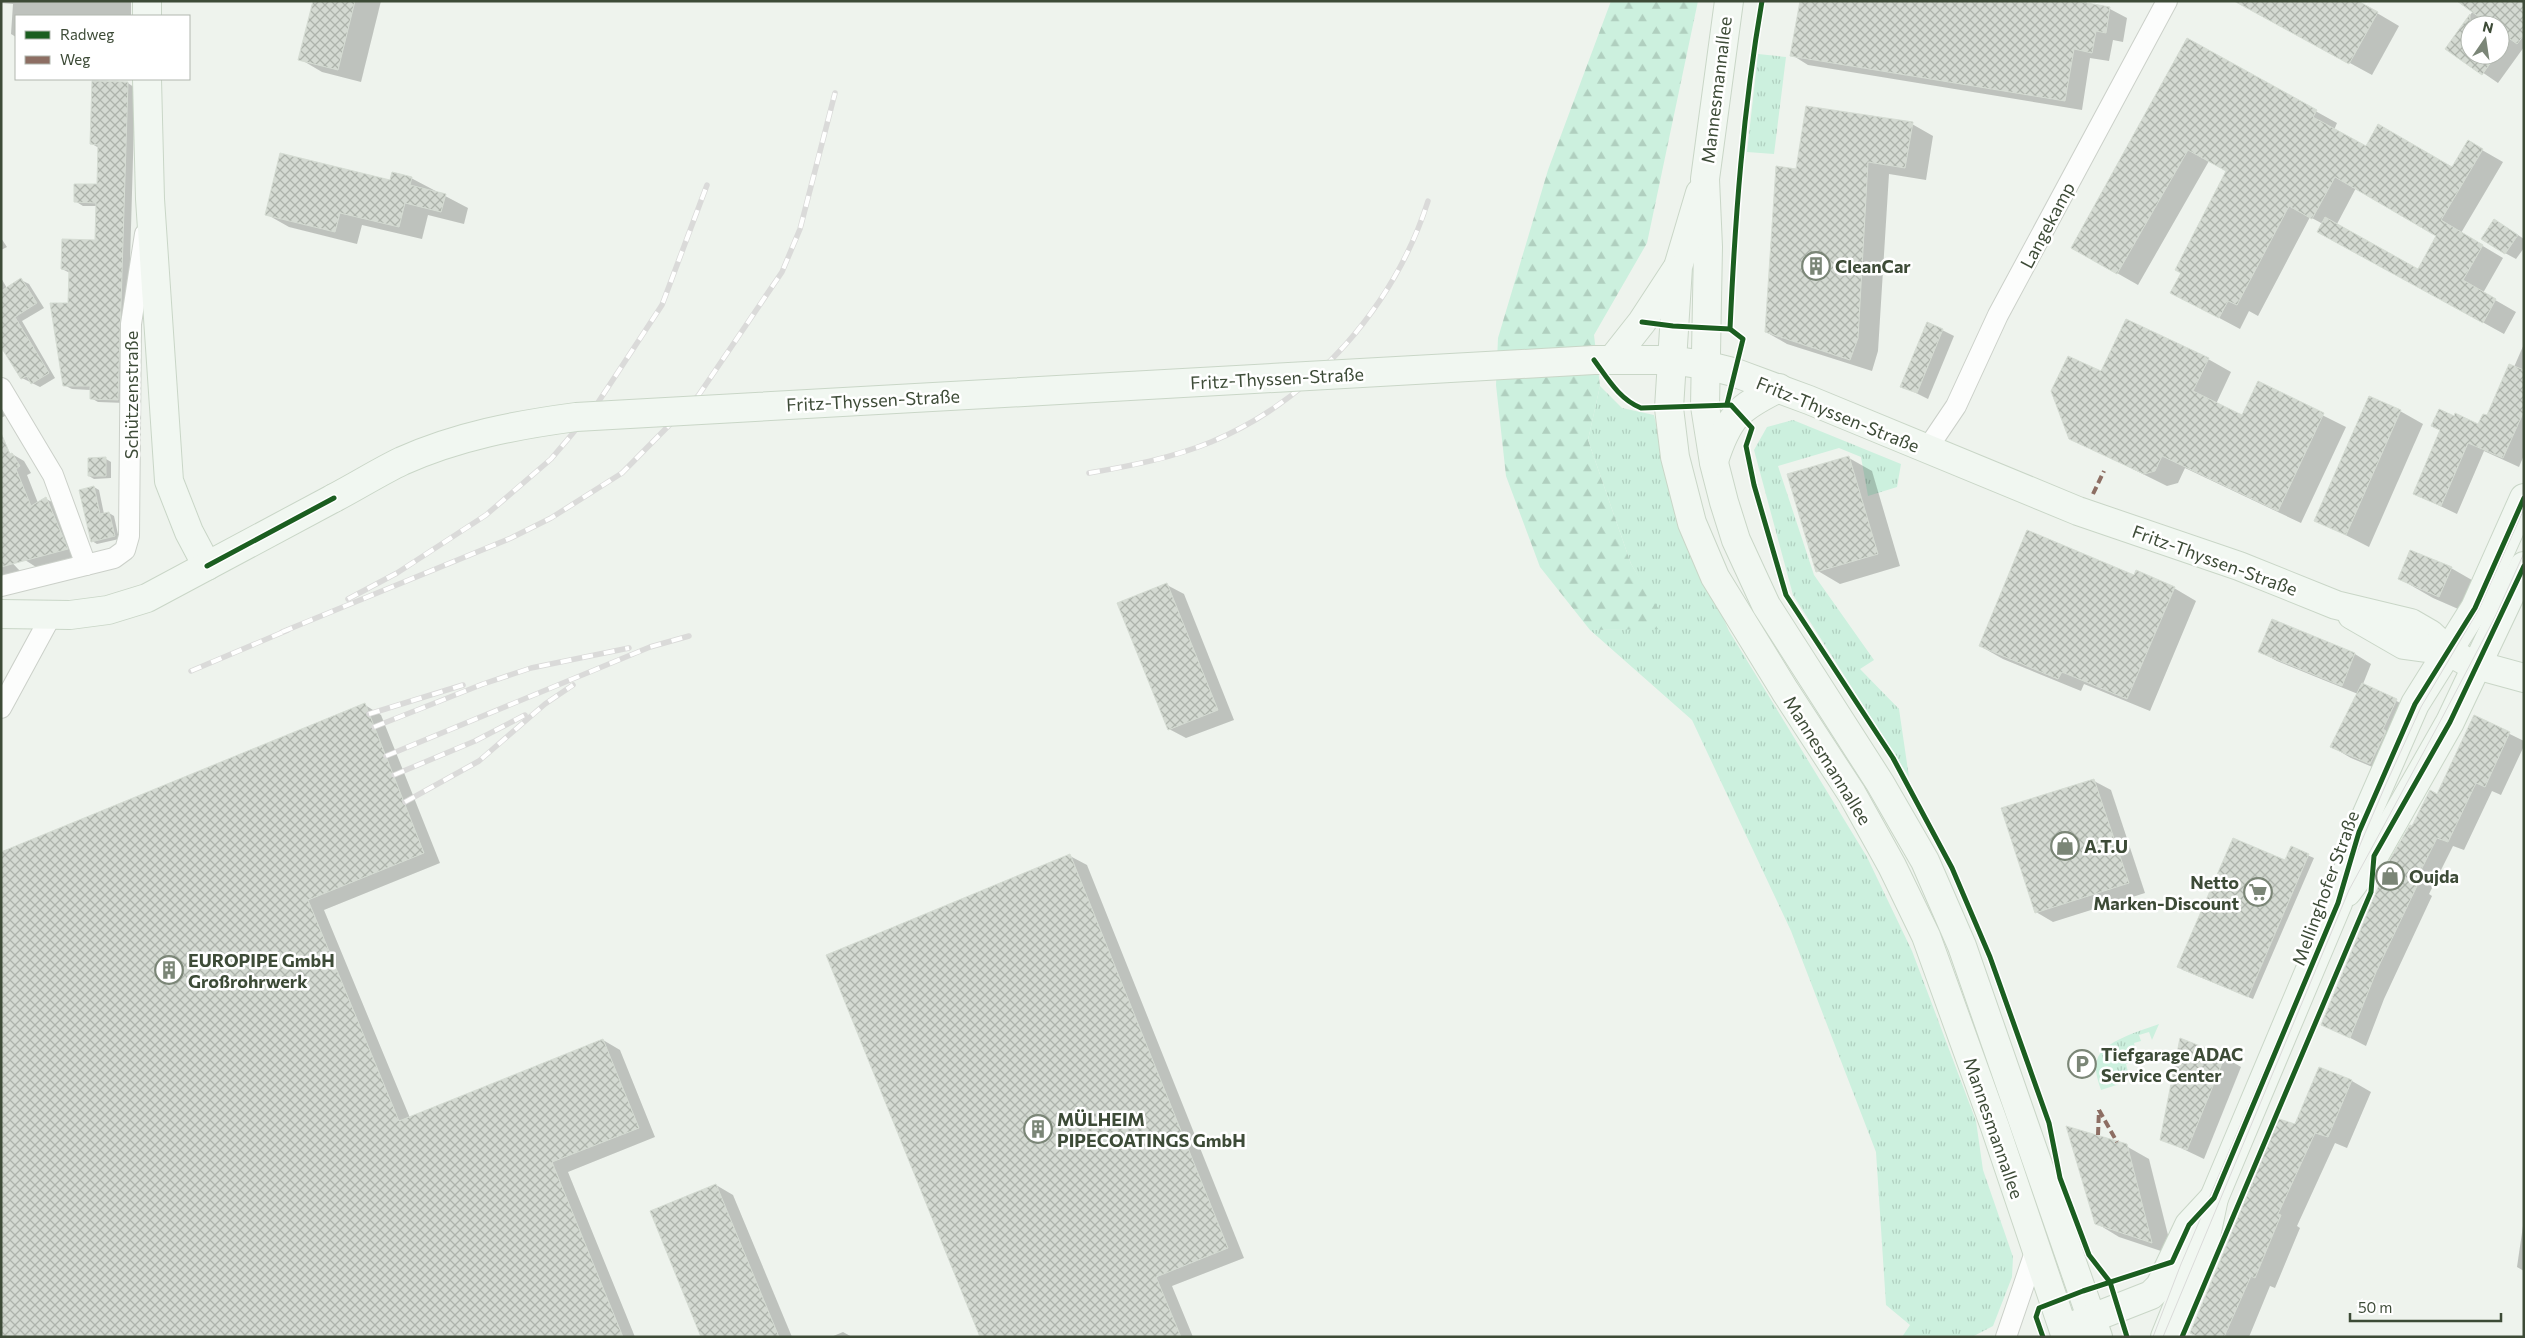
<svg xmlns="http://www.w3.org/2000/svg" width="2525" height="1338" font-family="Commissioner,sans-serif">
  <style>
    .grass { fill: url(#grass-tufts) }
    .forest { fill: url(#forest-firs) }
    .shadow { fill: #0003; fill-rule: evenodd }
    .building { fill: url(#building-cross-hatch); stroke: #d5dcd3 }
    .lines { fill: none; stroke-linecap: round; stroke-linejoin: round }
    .street-casing { stroke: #cbd0c9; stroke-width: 22 }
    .secondary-casing { stroke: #c9d6c7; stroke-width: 30 }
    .street { stroke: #fcfdfc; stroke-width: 20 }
    .secondary { stroke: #f1f7f1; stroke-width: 28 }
    .tram { stroke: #dadad9; stroke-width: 1 }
    .rail-casing { stroke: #dadad9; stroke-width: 5.5 }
    .rail { stroke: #fff; stroke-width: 4; stroke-dasharray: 11; stroke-linecap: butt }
    .secondary-bridge-casing { stroke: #c9d6c7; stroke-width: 30; stroke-linecap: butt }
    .secondary-bridge { stroke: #f1f7f1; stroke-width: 28 }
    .quiet { stroke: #8d6e63; stroke-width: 4; stroke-dasharray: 8 4; stroke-linecap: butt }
    .cycleway-casing { stroke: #fff; stroke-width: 8 }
    .cycleway { stroke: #1b5e20; stroke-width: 5 }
    .labels { text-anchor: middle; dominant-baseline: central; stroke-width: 5; stroke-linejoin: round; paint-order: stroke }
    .street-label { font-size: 18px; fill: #3d4b37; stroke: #fff }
    .poi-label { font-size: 18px; font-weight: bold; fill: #3d4b37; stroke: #fff; text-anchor: start }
  </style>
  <defs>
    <pattern id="grass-tufts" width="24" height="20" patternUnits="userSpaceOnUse" patternTransform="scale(1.25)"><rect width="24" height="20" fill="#ccf0de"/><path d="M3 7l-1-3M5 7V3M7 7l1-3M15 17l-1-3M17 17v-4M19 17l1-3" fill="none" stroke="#b0cfbf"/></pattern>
    <pattern id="forest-firs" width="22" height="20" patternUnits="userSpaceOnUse" patternTransform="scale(1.25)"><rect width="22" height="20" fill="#ccf0de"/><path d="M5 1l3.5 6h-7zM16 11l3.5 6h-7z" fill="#b0cfbf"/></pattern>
    <pattern id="building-cross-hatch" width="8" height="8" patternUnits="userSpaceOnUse" patternTransform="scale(1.25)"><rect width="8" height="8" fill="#d4dad2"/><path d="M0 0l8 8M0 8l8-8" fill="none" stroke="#adb3ab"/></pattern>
  </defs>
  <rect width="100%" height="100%" fill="#eef3ed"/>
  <g class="grass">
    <polygon points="1758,54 1786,57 1774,154 1747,152"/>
    <polygon points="1600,386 1622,408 1654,415 1673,501 1729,631 1867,857 1912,951 1976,1121 1983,1170 2013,1257 2012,1277 1993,1326 1972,1337 1902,1337 1910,1325 1886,1305 1876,1152 1791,931 1692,720 1590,630 1668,628 1631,564 1588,440"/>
    <polygon points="1793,420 1901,464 1897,487 1868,496 1861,457 1839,448 1778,466 1814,575 1874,660 1860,669 1899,709 1909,777 1793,595 1754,450 1767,427"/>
    <path d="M2159,1024L2152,1040L2149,1032L2139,1035L2141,1041L2134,1043L2136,1051L2129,1054L2132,1062L2126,1064L2128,1072L2123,1074L2126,1082L2101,1090C2098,1081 2094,1070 2097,1060C2102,1041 2143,1030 2159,1024Z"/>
  </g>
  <polygon class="forest" points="1611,1 1698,1 1647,243 1594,335 1600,386 1588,440 1631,564 1671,629 1590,630 1540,567 1506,476 1496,385 1498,338 1548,170"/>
  <g class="shadow">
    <polygon points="1,1 131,1 131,16 16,16 16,37 11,34 13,4 1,3"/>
    <polygon points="314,1 381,1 361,82 322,72 300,59"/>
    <polygon points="2067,1 2110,9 2127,18 2123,42 2113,40 2109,61 2090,58 2082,110 1808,65 1792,55"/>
    <polygon points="2236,1 2377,13 2399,26 2372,75"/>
    <path d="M2524,1V47L2498,83L2447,48L2473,11ZM2470,25H2500V55H2470Z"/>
    <path d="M2187,40L2337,123L2334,130L2366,148L2453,169L2468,142L2503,162L2461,233L2503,258L2483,293L2516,312L2504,334L2339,243L2323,224L2310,217L2258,316L2249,311L2240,329L2193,304L2182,273L2227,171L2209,161L2138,285L2073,248ZM2356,188L2438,236L2418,271L2337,224Z"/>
    <polygon points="128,83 135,88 126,403 98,402 91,398 91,390 72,389 64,385 70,273 62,269 97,241 97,206 83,206 75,201 98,186 99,148 92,144"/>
    <polygon points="1912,124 1933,136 1926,180 1889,174 1878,351 1872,371 1787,344 1766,332 1797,171"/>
    <polygon points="411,178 468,208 464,224 428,215 422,239 362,225 357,244 289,227 266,214 391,181"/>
    <polygon points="2506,227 2524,239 2524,248 2516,259 2505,253"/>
    <polygon points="1,238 7,247 1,250"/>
    <polygon points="1,278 7,288 21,280 29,284 44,308 22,321 55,378 40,387 22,378 1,343"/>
    <polygon points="1928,323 1954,336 1928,399 1902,386"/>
    <polygon points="2524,344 2524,455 2519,467 2484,451 2457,514 2415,494 2487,417 2514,367"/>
    <polygon points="2208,359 2231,372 2216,404 2242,416 2258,383 2346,427 2301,523 2185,468 2178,483 2167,486 2070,438 2102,373"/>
    <polygon points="1,399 9,414 1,418"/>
    <polygon points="2400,411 2423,424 2369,547 2316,520"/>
    <polygon points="12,454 24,461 31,473 27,475 38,503 46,499 58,505 78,556 36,567 25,560"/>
    <polygon points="1849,458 1872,471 1900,566 1840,584 1818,571"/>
    <polygon points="106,459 111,462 111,478 94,479 89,476"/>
    <polygon points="94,487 99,490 104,514 109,513 114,516 119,539 97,544 92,541"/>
    <polygon points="1,551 20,571 1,576"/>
    <polygon points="2451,568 2484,587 2472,615 2433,598 2400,579"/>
    <polygon points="2135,577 2174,588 2196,601 2150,711 2084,684 2081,691 2003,659 1980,646"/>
    <polygon points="1167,585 1184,594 1234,720 1186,738 1169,729"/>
    <polygon points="2272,621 2355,654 2371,664 2363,684 2416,711 2389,774 2351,758 2332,747 2358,694 2277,661 2260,652"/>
    <polygon points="365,705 381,715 440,863 324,910 410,1118 603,1040 620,1050 655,1137 568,1172 635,1337 1,1337"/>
    <polygon points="2475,717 2524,741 2524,746 2501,795 2492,791 2464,850 2453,846 2429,894 2432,896 2384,999 2366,1046 2323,1024 2413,828 2438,796"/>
    <polygon points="2094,781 2111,790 2145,893 2053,922 2036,912"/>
    <polygon points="2291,848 2314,858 2253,999 2183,970 2286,862"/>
    <polygon points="1070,856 1087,865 1244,1258 1172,1286 1193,1337 982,1337"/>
    <polygon points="2224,1057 2241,1067 2204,1159 2162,1139"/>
    <polygon points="2320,1069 2352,1081 2371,1092 2347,1148 2335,1143 2297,1226 2300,1228 2275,1288 2270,1286 2249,1337 2199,1337"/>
    <polygon points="2126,1146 2149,1159 2173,1255 2119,1237 2096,1223"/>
    <polygon points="716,1185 733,1195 792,1337 703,1337"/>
    <polygon points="2524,1219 2524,1271 2517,1267"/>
    <polygon points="843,1332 852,1337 831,1337"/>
  </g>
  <g class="building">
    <polygon points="313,1 355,1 338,70 298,60"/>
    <polygon points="1800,1 2076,1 2110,7 2106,33 2096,31 2092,53 2074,49 2065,101 1790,56"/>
    <polygon points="2234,1 2358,1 2378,12 2349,64"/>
    <polygon points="2457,1 2524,1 2524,35 2517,44 2500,32 2500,25 2490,25"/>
    <polygon points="2470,14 2470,55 2496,55 2482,75 2445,49"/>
    <polygon points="2187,38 2317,110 2313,117 2366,146 2378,124 2452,167 2468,140 2483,149 2441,220 2483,245 2463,280 2496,299 2483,323 2317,232 2325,217 2418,269 2436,236 2335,177 2312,219 2289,206 2237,305 2228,301 2219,318 2170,293 2181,273 2175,270 2226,171 2188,150 2117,274 2071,248"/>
    <polygon points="92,81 128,82 118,400 90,399 90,386 63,386 50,303 68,303 69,270 61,269 62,239 95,240 96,203 74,202 74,184 97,184 98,145 90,144"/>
    <polygon points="1806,106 1913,122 1905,168 1868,162 1858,338 1850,360 1765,332 1776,166 1796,169"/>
    <polygon points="280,153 390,180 392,172 412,177 410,185 446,194 441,212 405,203 399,227 340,213 335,232 265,215"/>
    <polygon points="2494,219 2518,235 2505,254 2481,239"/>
    <polygon points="21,278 37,303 15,317 49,373 31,384 27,376 21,379 1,347 1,291"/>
    <polygon points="2126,319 2209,358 2193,391 2242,415 2258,381 2324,413 2278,511 2162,456 2155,471 2144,474 2069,439 2051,391 2068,356 2101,371"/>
    <polygon points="1927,322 1943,329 1917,393 1900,387"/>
    <polygon points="2509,364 2524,370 2524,411 2503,458 2468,443 2441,506 2413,494 2440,430 2431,426 2439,409 2454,416 2455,413 2478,424 2483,414 2487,415"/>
    <polygon points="2369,396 2401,410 2346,535 2314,521"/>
    <polygon points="1,433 10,454 12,453 20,466 16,469 31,506 46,497 68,549 1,567"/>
    <polygon points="1849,456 1878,554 1816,572 1787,474"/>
    <polygon points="106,457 106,476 88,476 88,458"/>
    <polygon points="94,486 100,514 109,512 115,536 91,542 79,490"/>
    <polygon points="2027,530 2134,575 2136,570 2175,587 2127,699 2062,672 2058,679 1979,646"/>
    <polygon points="2410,550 2452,567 2439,597 2398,579"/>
    <polygon points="1167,583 1218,710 1168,730 1117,603"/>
    <polygon points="2272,619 2355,653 2342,686 2258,652"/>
    <polygon points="2362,683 2397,699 2383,729 2386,731 2370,764 2330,747"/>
    <polygon points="365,703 424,853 308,900 399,1121 603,1039 639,1128 552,1162 623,1337 1,1337 1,852"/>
    <polygon points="2474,715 2510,732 2485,787 2476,783 2448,842 2437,838 2414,884 2417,886 2376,972 2350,1038 2321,1025 2389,861 2410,825 2412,826 2430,790 2437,794"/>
    <polygon points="2094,779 2129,883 2035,913 2001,808"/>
    <polygon points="2233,838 2285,860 2291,846 2309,854 2248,997 2177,967"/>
    <polygon points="1070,854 1228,1248 1156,1277 1181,1337 980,1337 826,955"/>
    <polygon points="2180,1038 2225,1056 2187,1150 2160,1140"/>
    <polygon points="2319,1067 2352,1080 2328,1137 2315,1133 2278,1214 2281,1215 2255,1278 2251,1276 2224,1337 2199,1337 2190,1333 2279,1119 2295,1124"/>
    <polygon points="2066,1126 2127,1144 2152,1243 2095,1224"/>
    <polygon points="716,1184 779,1337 701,1337 650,1211"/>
  </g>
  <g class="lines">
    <defs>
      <g id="street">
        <polyline points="1,388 53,475 86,565"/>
        <polyline points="1927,449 1956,406 1998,315 2167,1"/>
        <polyline points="1,586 114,558 125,550 129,536 131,324 145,234"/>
        <polyline points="1,708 51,616"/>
        <polyline points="2006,1337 2035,1252"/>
      </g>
      <g id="secondary">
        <polyline points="1729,1 1705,179 1708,247 1705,406 1714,463 1724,502 1736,540 1766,605 1880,783 1925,861 1962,946 2098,1337"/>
        <polyline points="147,16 147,1"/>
        <polyline points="147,79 150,199 169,481 189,532 207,566"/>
        <polyline points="1700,193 1678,267 1669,408 1675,457 1692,523 1715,577 1785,691 1852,794 1892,866 1926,936 1995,1127 2066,1337"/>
        <polyline points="1594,360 1670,360 1705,365 1733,372 1809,400 2078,511 2239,566 2336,605 2411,623 2430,634 2448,651 2469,663 2524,678"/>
        <polyline points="1612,360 1642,322 1676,270"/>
        <path d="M1714,461C1728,417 1738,408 1779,388"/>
        <polyline points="1,614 70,615 108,610 147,598 334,498"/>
        <polyline points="2352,615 2404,645 2448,651"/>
        <polyline points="2347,892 2374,856 2450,722 2524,566"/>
        <polyline points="2077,1324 2151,1295 2160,1286 2189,1225 2214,1198"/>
        <polyline points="2165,1337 2206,1236 2214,1198 2338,903 2359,832 2415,704 2475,608 2524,498"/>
      </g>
    </defs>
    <use href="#street" class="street-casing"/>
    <use href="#secondary" class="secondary-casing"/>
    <use href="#street" class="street"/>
    <use href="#secondary" class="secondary"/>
    <g class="tram">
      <polyline points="2153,1337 2181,1264 2386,784 2421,707 2479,609 2524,509"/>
      <polyline points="2163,1337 2349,890 2442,718 2495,617 2524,553"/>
    </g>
    <defs>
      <g id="rail">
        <path d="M1089,473C1130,466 1172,458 1211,442C1313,400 1395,305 1428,201"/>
        <polyline points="348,599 397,573 486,515 551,459 568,439 597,404 662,305 707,185"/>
        <polyline points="282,632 511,538 551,518 622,473 698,396 782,272 800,229 835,93"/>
        <polyline points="191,671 288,630"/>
        <polyline points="369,714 463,685"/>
        <polyline points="374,727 483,684 531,668 629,648"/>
        <polyline points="386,756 650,647 689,636"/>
        <polyline points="394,775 475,741 525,715"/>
        <polyline points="405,802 479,761 545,704 573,685"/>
      </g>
    </defs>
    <use href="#rail" class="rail-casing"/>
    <use href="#rail" class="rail"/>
    <defs>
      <path id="secondary-bridge" d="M334,498C357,486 379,472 402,461C458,436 516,425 576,417L1594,360"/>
    </defs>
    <use href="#secondary-bridge" class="secondary-bridge-casing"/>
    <use href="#secondary-bridge" class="secondary-bridge"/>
    <g class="quiet">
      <polyline points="2093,494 2104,471"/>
      <polyline points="2099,1110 2117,1142"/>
      <polyline points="2098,1135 2099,1110"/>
    </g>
    <defs>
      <g id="cycleway">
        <polyline points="1642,322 1673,326 1730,329"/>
        <path d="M1594,360C1608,379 1619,399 1641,408L1731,405L1752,428L1746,446L1754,485L1786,595L1893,758L1952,868L1990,957L2049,1123L2060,1178L2089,1255L2110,1282L2127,1337"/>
        <path d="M1727,404L1743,339L1730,329C1735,219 1743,110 1762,1"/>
        <polyline points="207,566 334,498"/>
        <polyline points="2043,1337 2036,1317 2039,1308 2083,1291 2172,1262 2189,1225 2214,1198 2338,903 2359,832 2415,704 2475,608 2524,498"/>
        <polyline points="2182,1337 2371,892 2374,856 2450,722 2524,566"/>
      </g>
    </defs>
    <use href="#cycleway" class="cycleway-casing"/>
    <use href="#cycleway" class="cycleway"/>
  </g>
  <defs>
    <symbol id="building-ring" viewBox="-11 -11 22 22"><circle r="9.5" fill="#fff" stroke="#7b8677" stroke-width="1.5"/><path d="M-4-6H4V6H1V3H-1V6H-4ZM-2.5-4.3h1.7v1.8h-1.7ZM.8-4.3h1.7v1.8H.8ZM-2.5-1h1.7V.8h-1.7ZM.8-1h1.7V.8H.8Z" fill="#7b8677"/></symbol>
    <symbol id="shop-ring" viewBox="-11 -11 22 22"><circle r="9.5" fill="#fff" stroke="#7b8677" stroke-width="1.5"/><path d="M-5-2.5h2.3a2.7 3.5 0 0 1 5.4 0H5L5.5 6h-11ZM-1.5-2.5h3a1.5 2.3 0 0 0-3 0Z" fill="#7b8677"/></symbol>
    <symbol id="supermarket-ring" viewBox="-11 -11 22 22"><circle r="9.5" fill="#fff" stroke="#7b8677" stroke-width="1.5"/><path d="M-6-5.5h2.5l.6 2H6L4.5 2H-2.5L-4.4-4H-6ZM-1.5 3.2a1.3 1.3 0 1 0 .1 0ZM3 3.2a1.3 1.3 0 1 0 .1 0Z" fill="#7b8677"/></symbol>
    <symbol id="parking-ring" viewBox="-11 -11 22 22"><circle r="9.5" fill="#fff" stroke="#7b8677" stroke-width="1.5"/><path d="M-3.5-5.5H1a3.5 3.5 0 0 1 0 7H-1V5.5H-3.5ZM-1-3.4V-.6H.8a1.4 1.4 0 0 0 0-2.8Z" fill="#7b8677"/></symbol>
  </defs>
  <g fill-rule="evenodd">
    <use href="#building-ring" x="1800" y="250" width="32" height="32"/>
    <use href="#shop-ring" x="2049" y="830" width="32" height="32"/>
    <use href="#shop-ring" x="2374" y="860" width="32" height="32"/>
    <use href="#supermarket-ring" x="2242" y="876" width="32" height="32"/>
    <use href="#building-ring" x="153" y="954" width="32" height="32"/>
    <use href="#parking-ring" x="2066" y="1048" width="32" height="32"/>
    <use href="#building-ring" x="1022" y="1113" width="32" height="32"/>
  </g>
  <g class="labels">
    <g class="street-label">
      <text transform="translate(1716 90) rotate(-83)">Mannesmannallee</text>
      <text transform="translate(2047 225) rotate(-62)">Langekamp</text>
      <text transform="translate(1277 378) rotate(-3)">Fritz-Thyssen-Straße</text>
      <text transform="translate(131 395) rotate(-90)">Schützenstraße</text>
      <text transform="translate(873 400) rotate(-3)">Fritz-Thyssen-Straße</text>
      <text transform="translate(1838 414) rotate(22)">Fritz-Thyssen-Straße</text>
      <text transform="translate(2215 560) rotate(20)">Fritz-Thyssen-Straße</text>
      <text transform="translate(1828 760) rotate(58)">Mannesmannallee</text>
      <text transform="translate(2325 888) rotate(-70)">Mellinghofer Straße</text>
      <text transform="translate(1994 1128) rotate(71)">Mannesmannallee</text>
    </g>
    <g class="poi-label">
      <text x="1835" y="266">CleanCar</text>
      <text x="2084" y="846">A.T.U</text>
      <text x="2409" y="876">Oujda</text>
      <text x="2239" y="882" text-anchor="end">Netto<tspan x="2239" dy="21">Marken-Discount</tspan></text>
      <text x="188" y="960">EUROPIPE GmbH<tspan x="188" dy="21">Großrohrwerk</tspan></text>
      <text x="2101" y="1054">Tiefgarage ADAC<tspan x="2101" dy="21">Service Center</tspan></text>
      <text x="1057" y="1119">MÜLHEIM<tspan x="1057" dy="21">PIPECOATINGS GmbH</tspan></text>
    </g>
  </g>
  <rect width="2525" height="1338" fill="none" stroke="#3d4b37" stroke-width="5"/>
  <rect x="15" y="15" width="175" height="65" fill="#ffffff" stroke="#b1b7af"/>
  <rect x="25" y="31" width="25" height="8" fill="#1b5e20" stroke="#b1b7af"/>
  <text x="60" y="40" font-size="15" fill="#3d4b37">Radweg</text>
  <rect x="25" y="56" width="25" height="8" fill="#8d6e63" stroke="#b1b7af"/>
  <text x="60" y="65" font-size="15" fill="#3d4b37">Weg</text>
  <g transform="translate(2485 40) rotate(13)"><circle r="24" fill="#ffffff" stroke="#b1b7af"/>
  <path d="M0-4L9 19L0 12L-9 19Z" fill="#7b8677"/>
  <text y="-8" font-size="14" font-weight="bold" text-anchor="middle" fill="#3d4b37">N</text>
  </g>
  <path d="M2350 1313v8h151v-8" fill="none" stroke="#3d4b37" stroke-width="2.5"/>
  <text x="2358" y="1313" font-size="15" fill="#3d4b37" stroke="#ffffff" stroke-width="4" paint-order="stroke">50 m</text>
</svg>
